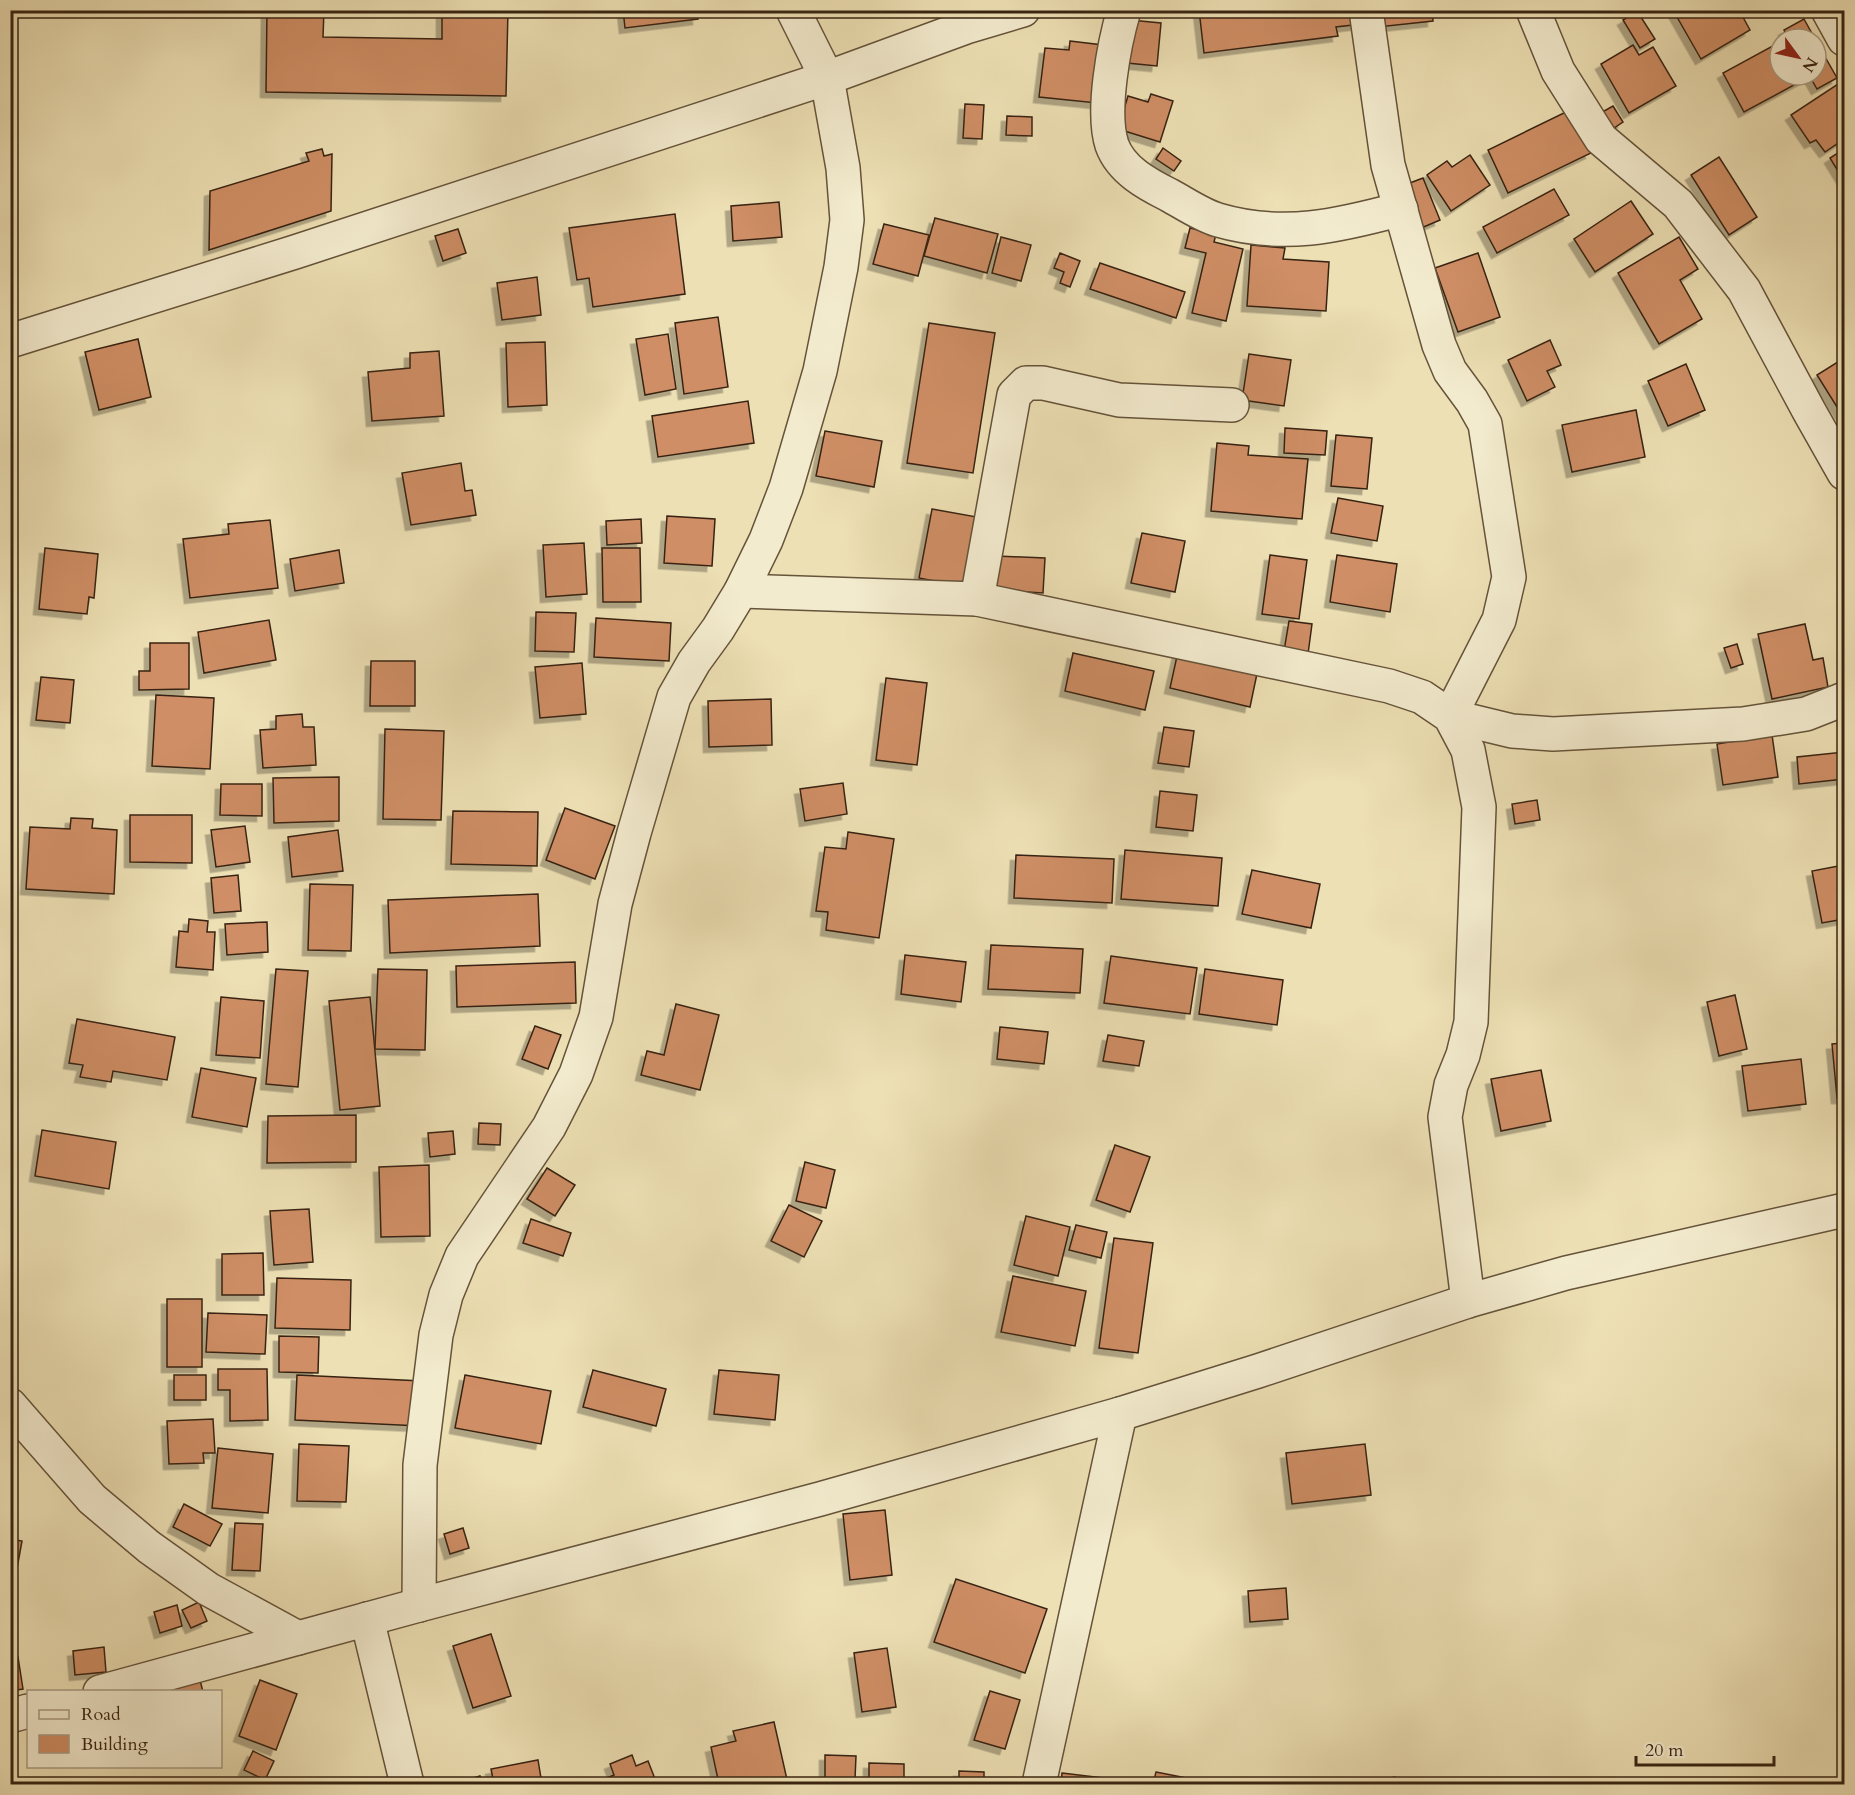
<svg xmlns="http://www.w3.org/2000/svg" width="1855" height="1795" font-family="Cardo,serif">
  <style>
    .building { fill: #cf8e65; stroke: #382412; stroke-width: 1.5; filter: url(#shadow) }
    .lines { fill: none; stroke-linecap: round; stroke-linejoin: round }
    .minor-casing { stroke: #65533a; stroke-width: 36 }
    .minor { stroke: #f3ebce; stroke-width: 33 }
  </style>
  <defs>
    <filter id="shadow"><feDropShadow dx="-5.5" dy="5.5" stdDeviation="0" flood-color="#0004"/></filter>
  </defs>
  <rect width="100%" height="100%" fill="#ede0b4"/>
  <filter id="stains"><feTurbulence type="fractalNoise" baseFrequency=".00333" numOctaves="4"/><feColorMatrix values="0 0 0 0 .2 0 0 0 0 .09 0 0 0 0 .02 0 0 0 .5 -.17"/></filter>
  <radialGradient id="worn" r=".72"><stop offset=".6" stop-color="#630" stop-opacity="0"/><stop offset="1" stop-color="#630" stop-opacity=".3"/></radialGradient>
  <g class="building">
    <polygon points="267,10 324,10 323,37 442,39 442,10 508,10 506,96 266,92"/>
    <polygon points="623,10 697,10 698,19 625,28"/>
    <polygon points="1199,10 1360,10 1362,24 1336,27 1338,36 1204,53"/>
    <polygon points="1377,10 1432,10 1433,21 1378,27"/>
    <polygon points="1673,10 1739,10 1750,30 1701,59"/>
    <polygon points="1637,11 1655,39 1640,48 1623,20"/>
    <polygon points="1804,19 1815,39 1789,39 1784,30"/>
    <polygon points="1130,20 1161,23 1157,66 1127,63"/>
    <polygon points="1070,41 1103,45 1097,103 1039,97 1045,48 1069,50"/>
    <polygon points="1816,41 1837,78 1817,89 1809,75 1816,75"/>
    <polygon points="1780,42 1780,75 1805,75 1807,78 1744,112 1723,73"/>
    <polygon points="1633,45 1639,55 1653,47 1676,86 1629,113 1601,64"/>
    <polygon points="1838,84 1844,93 1844,139 1825,152 1816,140 1810,143 1791,115"/>
    <polygon points="1151,94 1173,101 1160,142 1118,129 1128,96 1148,102"/>
    <polygon points="965,104 984,105 982,139 963,138"/>
    <polygon points="1613,106 1623,122 1608,132 1597,115"/>
    <polygon points="1570,110 1591,153 1508,193 1488,150"/>
    <polygon points="1007,116 1032,117 1032,136 1006,135"/>
    <polygon points="1163,148 1181,161 1174,171 1156,159"/>
    <polygon points="322,149 324,156 332,154 331,211 209,250 210,191 309,161 306,153"/>
    <polygon points="1844,149 1844,181 1830,158"/>
    <polygon points="1470,155 1490,185 1451,211 1427,175 1447,161 1452,167"/>
    <polygon points="1719,157 1757,217 1729,235 1691,175"/>
    <polygon points="1423,178 1440,220 1419,229 1402,186"/>
    <polygon points="1554,189 1569,215 1497,253 1483,227"/>
    <polygon points="1631,201 1653,234 1595,272 1574,239"/>
    <polygon points="779,202 782,237 733,241 731,206"/>
    <polygon points="675,214 685,294 593,307 589,278 577,280 569,228"/>
    <polygon points="935,218 998,234 987,273 924,256"/>
    <polygon points="884,224 929,235 918,276 873,264"/>
    <polygon points="1190,228 1216,234 1214,242 1243,249 1226,321 1192,313 1206,253 1185,248"/>
    <polygon points="458,229 466,253 443,261 435,236"/>
    <polygon points="1001,237 1031,245 1021,281 992,273"/>
    <polygon points="1679,237 1698,269 1680,280 1702,319 1659,344 1618,273"/>
    <polygon points="1251,245 1285,248 1283,259 1329,262 1326,311 1247,306"/>
    <polygon points="1060,253 1080,261 1070,287 1060,283 1064,272 1054,268"/>
    <polygon points="1478,253 1500,317 1458,332 1435,268"/>
    <polygon points="1100,263 1185,292 1176,318 1090,289"/>
    <polygon points="537,277 541,315 502,320 497,283"/>
    <polygon points="718,317 728,387 684,394 675,323"/>
    <polygon points="929,323 995,333 973,473 907,463"/>
    <polygon points="668,334 676,389 645,395 636,339"/>
    <polygon points="138,339 151,397 99,410 85,352"/>
    <polygon points="1550,340 1561,365 1547,371 1555,387 1527,401 1508,360"/>
    <polygon points="545,342 547,405 508,407 506,343"/>
    <polygon points="439,351 444,416 372,421 368,372 410,368 410,353"/>
    <polygon points="1249,354 1291,360 1284,406 1242,400"/>
    <polygon points="1844,358 1844,414 1842,415 1817,375"/>
    <polygon points="1686,364 1705,410 1668,426 1648,381"/>
    <polygon points="748,401 754,443 658,457 652,416"/>
    <polygon points="1636,410 1645,457 1572,472 1562,425"/>
    <polygon points="1285,428 1327,431 1325,455 1284,453"/>
    <polygon points="825,431 882,441 874,487 816,476"/>
    <polygon points="1336,435 1372,438 1367,489 1331,486"/>
    <polygon points="1217,443 1249,446 1248,455 1308,459 1302,519 1211,511"/>
    <polygon points="461,463 465,491 472,490 476,515 411,525 402,473"/>
    <polygon points="1338,498 1383,506 1377,541 1331,533"/>
    <polygon points="932,509 977,517 965,587 919,578"/>
    <polygon points="667,516 715,519 712,566 664,563"/>
    <polygon points="641,519 642,543 607,545 606,521"/>
    <polygon points="270,520 278,588 190,598 183,539 229,534 228,524"/>
    <polygon points="1142,533 1185,541 1175,592 1131,583"/>
    <polygon points="584,543 587,594 546,597 543,545"/>
    <polygon points="45,548 98,554 94,598 89,597 87,614 39,609"/>
    <polygon points="602,548 640,548 641,602 603,602"/>
    <polygon points="339,550 344,583 295,591 290,559"/>
    <polygon points="1270,555 1307,560 1299,619 1262,614"/>
    <polygon points="1337,555 1397,564 1390,612 1330,602"/>
    <polygon points="996,556 1045,558 1043,593 994,590"/>
    <polygon points="536,612 576,613 574,652 535,651"/>
    <polygon points="596,618 671,623 669,661 594,657"/>
    <polygon points="269,620 276,660 204,673 198,632"/>
    <polygon points="1289,621 1312,624 1308,654 1284,651"/>
    <polygon points="1805,624 1813,660 1823,658 1828,687 1772,699 1758,634"/>
    <polygon points="150,643 189,643 189,689 139,690 139,671 150,671"/>
    <polygon points="1737,644 1743,664 1731,668 1724,648"/>
    <polygon points="1179,647 1259,664 1250,707 1170,688"/>
    <polygon points="1073,653 1154,671 1145,710 1065,691"/>
    <polygon points="371,661 415,661 415,706 370,706"/>
    <polygon points="582,663 586,714 540,718 535,667"/>
    <polygon points="41,677 74,680 70,723 36,720"/>
    <polygon points="886,678 927,683 917,765 876,760"/>
    <polygon points="156,695 214,698 210,769 152,766"/>
    <polygon points="771,699 772,745 709,747 708,701"/>
    <polygon points="302,714 303,727 314,727 316,765 263,768 260,730 276,729 276,716"/>
    <polygon points="1164,727 1194,731 1189,767 1158,763"/>
    <polygon points="385,729 444,731 441,820 383,819"/>
    <polygon points="1772,735 1778,777 1723,785 1717,744"/>
    <polygon points="1844,752 1844,779 1799,784 1797,757"/>
    <polygon points="339,777 339,821 274,823 273,778"/>
    <polygon points="843,783 847,814 805,821 800,789"/>
    <polygon points="221,784 262,784 262,816 220,815"/>
    <polygon points="1160,791 1197,795 1193,831 1156,827"/>
    <polygon points="1537,800 1540,820 1515,824 1512,804"/>
    <polygon points="565,808 615,826 595,879 546,860"/>
    <polygon points="453,811 538,812 537,866 451,864"/>
    <polygon points="130,815 192,815 192,863 130,862"/>
    <polygon points="71,818 93,819 92,828 117,830 114,894 26,889 30,827 70,829"/>
    <polygon points="245,826 250,862 216,867 211,830"/>
    <polygon points="338,830 343,871 292,877 288,837"/>
    <polygon points="848,832 894,839 879,938 826,930 828,912 816,911 825,847 846,849"/>
    <polygon points="1125,850 1222,858 1218,906 1121,899"/>
    <polygon points="1016,855 1114,859 1112,903 1014,898"/>
    <polygon points="1844,865 1844,919 1822,923 1812,871"/>
    <polygon points="1252,870 1320,884 1311,928 1242,914"/>
    <polygon points="238,875 241,911 214,913 211,878"/>
    <polygon points="310,884 353,885 351,951 308,950"/>
    <polygon points="538,894 540,946 390,953 388,900"/>
    <polygon points="189,919 208,921 207,932 215,932 213,970 176,967 179,931 188,932"/>
    <polygon points="267,922 268,952 227,955 225,924"/>
    <polygon points="991,945 1083,949 1080,993 988,989"/>
    <polygon points="905,955 966,962 961,1002 901,994"/>
    <polygon points="1111,956 1197,968 1190,1014 1104,1003"/>
    <polygon points="575,962 576,1003 457,1007 456,966"/>
    <polygon points="276,969 308,971 298,1087 266,1084"/>
    <polygon points="378,969 427,970 425,1050 375,1049"/>
    <polygon points="1205,969 1283,980 1277,1025 1199,1014"/>
    <polygon points="1735,995 1747,1049 1719,1056 1707,1002"/>
    <polygon points="221,997 264,1001 260,1058 216,1055"/>
    <polygon points="370,997 380,1106 340,1110 329,1001"/>
    <polygon points="676,1004 719,1015 700,1090 641,1075 647,1051 664,1055"/>
    <polygon points="77,1019 175,1037 167,1080 113,1071 111,1082 80,1077 83,1065 69,1063"/>
    <polygon points="535,1026 561,1035 548,1069 522,1059"/>
    <polygon points="1000,1027 1048,1032 1044,1064 997,1059"/>
    <polygon points="1108,1035 1144,1041 1139,1066 1103,1061"/>
    <polygon points="1844,1043 1844,1098 1837,1098 1832,1044"/>
    <polygon points="1801,1059 1806,1104 1748,1111 1742,1066"/>
    <polygon points="201,1068 256,1078 247,1127 192,1117"/>
    <polygon points="1541,1070 1551,1121 1501,1131 1491,1079"/>
    <polygon points="356,1115 356,1162 267,1163 268,1116"/>
    <polygon points="479,1123 501,1124 500,1145 478,1144"/>
    <polygon points="42,1130 116,1142 109,1189 35,1176"/>
    <polygon points="453,1131 455,1154 430,1157 428,1133"/>
    <polygon points="1115,1145 1150,1157 1130,1212 1096,1200"/>
    <polygon points="805,1162 835,1170 826,1208 796,1201"/>
    <polygon points="429,1165 430,1236 381,1237 379,1167"/>
    <polygon points="547,1168 575,1185 555,1216 527,1199"/>
    <polygon points="789,1205 822,1221 804,1257 771,1241"/>
    <polygon points="309,1209 313,1262 274,1265 270,1211"/>
    <polygon points="1026,1216 1070,1227 1058,1276 1014,1265"/>
    <polygon points="531,1219 571,1233 563,1256 523,1243"/>
    <polygon points="1076,1225 1107,1232 1101,1258 1069,1250"/>
    <polygon points="1114,1238 1153,1243 1138,1353 1099,1348"/>
    <polygon points="263,1253 264,1295 222,1295 222,1254"/>
    <polygon points="1013,1276 1086,1291 1075,1346 1001,1332"/>
    <polygon points="277,1278 351,1280 350,1330 275,1328"/>
    <rect x="167" y="1299" width="35" height="68"/>
    <polygon points="208,1313 267,1315 265,1354 206,1352"/>
    <polygon points="279,1336 319,1337 318,1373 279,1372"/>
    <polygon points="218,1369 267,1369 268,1420 230,1421 230,1390 218,1390"/>
    <polygon points="593,1370 666,1389 656,1426 583,1407"/>
    <polygon points="719,1370 779,1375 775,1420 714,1414"/>
    <rect x="174" y="1375" width="32" height="25"/>
    <polygon points="297,1375 422,1381 420,1426 295,1420"/>
    <polygon points="465,1375 551,1391 541,1444 455,1428"/>
    <polygon points="213,1419 215,1453 203,1453 204,1463 169,1464 167,1421"/>
    <polygon points="299,1444 349,1446 346,1502 297,1501"/>
    <polygon points="1365,1444 1371,1495 1292,1504 1286,1453"/>
    <polygon points="218,1448 273,1454 268,1513 212,1508"/>
    <polygon points="184,1504 222,1524 210,1546 173,1527"/>
    <polygon points="885,1510 892,1575 850,1580 843,1514"/>
    <polygon points="235,1523 263,1524 260,1571 232,1570"/>
    <polygon points="463,1528 469,1548 450,1554 444,1534"/>
    <polygon points="10,1539 22,1541 12,1596 10,1596"/>
    <polygon points="956,1579 1047,1609 1025,1673 934,1642"/>
    <polygon points="1286,1588 1288,1619 1250,1622 1248,1591"/>
    <polygon points="199,1602 207,1621 191,1628 182,1610"/>
    <polygon points="177,1605 182,1626 160,1633 154,1612"/>
    <polygon points="491,1634 511,1696 473,1708 453,1646"/>
    <polygon points="104,1647 106,1672 75,1675 73,1651"/>
    <polygon points="887,1648 896,1707 862,1712 854,1653"/>
    <polygon points="18,1657 23,1689 10,1691 10,1658"/>
    <polygon points="200,1680 203,1692 173,1692 172,1685"/>
    <polygon points="260,1680 297,1694 276,1750 239,1736"/>
    <polygon points="990,1691 1020,1700 1005,1749 974,1740"/>
    <polygon points="774,1722 788,1784 719,1784 711,1747 736,1741 733,1731"/>
    <polygon points="253,1751 274,1761 265,1780 244,1770"/>
    <polygon points="632,1755 636,1766 648,1761 657,1784 603,1784 602,1780 614,1775 610,1764"/>
    <polygon points="825,1755 856,1756 855,1779 825,1778"/>
    <polygon points="538,1760 542,1784 494,1784 491,1769"/>
    <polygon points="869,1763 904,1764 904,1784 869,1784"/>
    <polygon points="959,1771 984,1772 984,1784 959,1784"/>
    <polygon points="1156,1772 1217,1784 1153,1784"/>
    <polygon points="1062,1773 1137,1782 1136,1784 1061,1784"/>
    <polygon points="480,1776 483,1784 454,1784"/>
    <polygon points="1395,1777 1397,1784 1353,1784"/>
  </g>
  <g class="lines">
    <defs>
      <g id="minor">
        <path d="M1124,10C1114,44 1101,112 1112,145C1121,170 1147,184 1169,195C1184,203 1201,215 1218,220C1283,239 1338,226 1401,209"/>
        <polyline points="1366,10 1388,165 1439,345 1450,371 1472,401 1485,424 1509,577 1499,620 1450,716 1512,731 1553,734 1743,724 1806,714 1844,699"/>
        <polyline points="1533,10 1558,71 1601,139 1678,204 1744,290 1809,411 1844,473"/>
        <polyline points="1828,10 1844,39"/>
        <polyline points="10,341 295,252 827,78 966,27 1023,10"/>
        <polyline points="741,591 977,599 1389,686 1422,697 1450,716 1468,750 1479,807 1471,1022 1463,1055 1451,1085 1445,1117 1468,1301"/>
        <polyline points="977,599 1014,395 1026,383 1043,383 1119,400 1232,405"/>
        <polyline points="10,1405 92,1499 149,1547 208,1589 298,1638"/>
        <polyline points="419,1605 420,1465 436,1335 446,1295 462,1256 549,1127 576,1074 596,1017 615,904 634,833 674,697 694,662 718,629 741,591 766,540 786,488 820,371 841,267 847,220 843,168 827,78 793,10"/>
        <polyline points="367,1619 407,1784"/>
        <polyline points="100,1692 419,1605 820,1499 1120,1414 1258,1371 1468,1301 1566,1273 1844,1210"/>
        <polyline points="10,1716 28,1711"/>
        <polyline points="1039,1784 1120,1414"/>
      </g>
    </defs>
    <use href="#minor" class="minor-casing"/>
    <use href="#minor" class="minor"/>
  </g>
  <rect width="1855" height="1795" fill="none" stroke="#ede0b4" stroke-width="36"/>
  <rect x="12" y="12" width="1831" height="1771" fill="none" stroke="#382412" stroke-width="3"/>
  <rect x="18" y="18" width="1819" height="1759" fill="none" stroke="#382412" stroke-width="1.5"/>
  <rect x="27" y="1690" width="195" height="78" fill="#f3ebce" stroke="#a89b83" stroke-width="1.5"/>
  <rect x="39" y="1710" width="30" height="9" fill="#f3ebce" stroke="#a89b83" stroke-width="1.5"/>
  <text x="81" y="1720" font-size="18" fill="#382412">Road</text>
  <rect x="39" y="1735" width="30" height="18" fill="#cf8e65" stroke="#a89b83" stroke-width="1.5"/>
  <text x="81" y="1750" font-size="18" fill="#382412">Building</text>
  <g transform="translate(1798 57) rotate(123)"><circle r="28" fill="#f3ebce" stroke="#a89b83" stroke-width="1.5"/>
  <path d="M0-4.5L10 22L0 15L-10 22Z" fill="#8f2418"/>
  <text y="-9" font-size="16" font-weight="bold" text-anchor="middle" fill="#382412">N</text>
  </g>
  <path d="M1636 1756v9h138v-9" fill="none" stroke="#382412" stroke-width="3"/>
  <text x="1645" y="1756" font-size="18" fill="#382412" stroke="#f3ebce" stroke-width="4.5" paint-order="stroke">20 m</text>
  <rect width="100%" height="100%" filter="url(#stains)"/>
  <rect width="100%" height="100%" fill="url(#worn)"/>
</svg>
